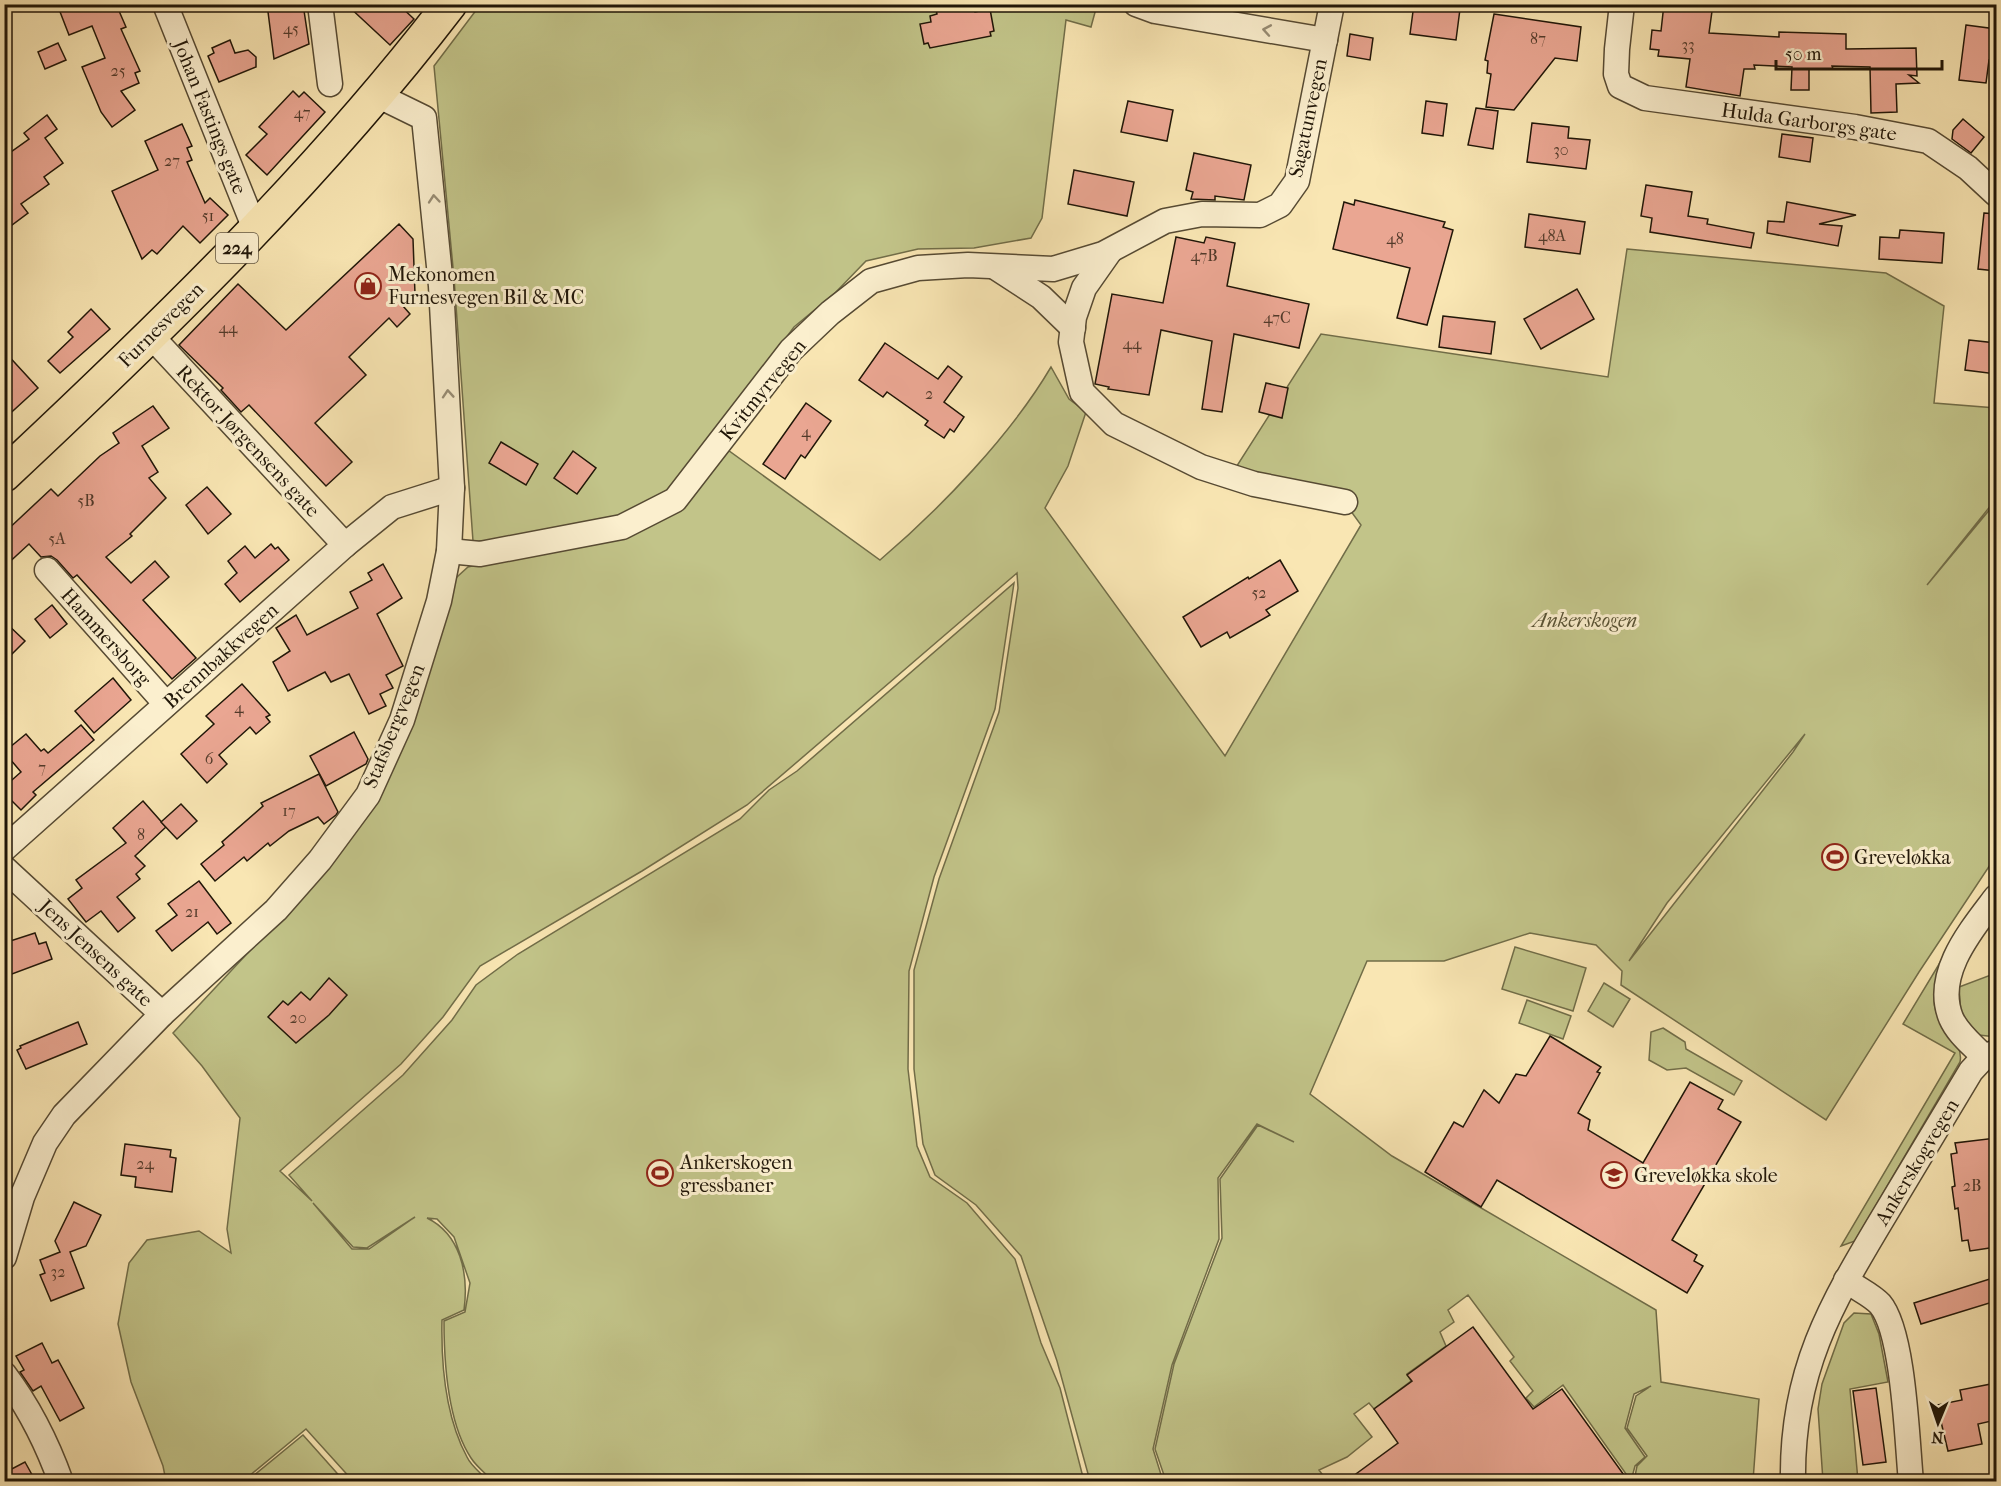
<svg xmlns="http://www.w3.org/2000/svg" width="2001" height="1486" font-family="'IM FELL French Canon',serif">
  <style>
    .green { fill: #c2c489; stroke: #716d48; stroke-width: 1.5; fill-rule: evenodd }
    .building { fill: #eaa692; stroke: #201608; stroke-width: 1.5 }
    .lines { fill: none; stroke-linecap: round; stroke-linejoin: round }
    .street-casing { stroke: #564a33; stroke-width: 27 }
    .primary-casing { stroke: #201608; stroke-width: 36 }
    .street { stroke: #fbefce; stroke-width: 24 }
    .primary { stroke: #f9e6b3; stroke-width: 33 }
    .oneway { stroke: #988d75 }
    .labels { text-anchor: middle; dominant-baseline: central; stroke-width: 6; stroke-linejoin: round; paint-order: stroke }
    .number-label { font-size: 16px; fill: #523a2a }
    .shield { fill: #fbefce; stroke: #625743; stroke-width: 1.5 }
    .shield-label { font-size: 18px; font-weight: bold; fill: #201608 }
    .street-label { font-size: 20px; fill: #201608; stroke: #fbefce }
    .poi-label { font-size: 20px; fill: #201608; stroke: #fbefce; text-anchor: start }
    .park-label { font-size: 20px; font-style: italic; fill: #595335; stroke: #fbefce }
  </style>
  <rect width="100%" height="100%" fill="#f9e6b3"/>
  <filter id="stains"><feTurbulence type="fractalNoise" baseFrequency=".00333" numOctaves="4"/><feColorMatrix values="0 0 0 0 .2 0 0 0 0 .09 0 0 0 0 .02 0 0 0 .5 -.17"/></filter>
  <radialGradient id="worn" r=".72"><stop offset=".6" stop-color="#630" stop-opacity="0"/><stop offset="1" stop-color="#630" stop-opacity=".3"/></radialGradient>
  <g class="green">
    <path d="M480,5H1097L1091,27L1066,20L1042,218L1031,238L974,248L918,249L866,261L835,293L794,327L679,482C623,522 542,545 473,541L454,278L434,66Z"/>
    <path d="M1627,249L1886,273L1944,306L1934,403L1996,408V499L1927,585L1996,502V856L1919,972L1826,1120L1621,985L1622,971L1596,945L1530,933L1444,961H1367L1310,1094L1392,1156L1656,1310L1661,1382L1759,1399L1753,1481H1634L1637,1466L1647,1456L1627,1428L1636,1396L1651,1386L1634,1394L1625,1428L1645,1457L1635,1466L1631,1481L1563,1385L1534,1407L1526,1398L1533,1391L1510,1361L1514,1357L1468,1295L1448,1310L1454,1322L1440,1332L1446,1346L1407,1374L1411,1381L1374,1409L1369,1403L1354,1414L1372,1437L1347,1457L1319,1470L1327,1481H1166L1155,1449L1174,1364L1222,1238L1220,1179L1258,1125L1294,1142L1257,1124L1218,1178L1219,1239L1172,1365L1153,1449L1163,1481H1090L1057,1361L1021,1256L976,1205L935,1175L923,1144L914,1069V970L939,879L999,712L1018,588L1017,573L747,805L642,871L480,966L443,1017L401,1064L280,1171L312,1201L289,1175L403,1075L452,1020L476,985L518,954L740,819L769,790L797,771L1014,583L995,709L934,877L909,971L908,1069L917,1146L930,1177L967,1203L1015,1259L1041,1343L1060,1388L1084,1481H493C486,1474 476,1466 471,1458C448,1423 444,1362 444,1321L465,1312L470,1283L454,1237L437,1219L427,1218C460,1234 469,1273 464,1310L442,1320C441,1365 445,1416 467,1457C471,1466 482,1474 488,1481H353L306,1429L243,1481H166L163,1466L131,1382L118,1324L129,1263L147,1240L199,1231L231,1253L227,1229L240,1118L202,1066L173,1033L313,883L382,794L446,587L468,567L641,524L725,448L880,560C940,509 1011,435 1051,367L1069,399L1086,412L1068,466L1045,508L1225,756L1361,525L1337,492L1233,472L1321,334L1608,377ZM1805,734L1793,752L1629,961L1667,903ZM313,1203L353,1247L367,1248L415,1217L369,1249H352Z"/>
    <polygon points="1515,947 1586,968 1573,1011 1502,989"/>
    <path d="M1944,956C1938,975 1930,992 1936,1012C1942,1029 1964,1043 1960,1062L1855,1241L1841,1246L1955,1053L1903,1024Z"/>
    <polygon points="1996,973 1996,1037 1979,1035 1961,1014 1959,987"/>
    <polygon points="1604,983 1630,999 1613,1027 1588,1011"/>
    <polygon points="1527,1000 1571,1016 1563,1039 1519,1023"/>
    <polygon points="1663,1028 1685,1042 1686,1049 1742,1081 1734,1095 1686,1068 1667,1070 1649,1060 1651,1032"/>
    <polygon points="1854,1313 1871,1314 1879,1334 1888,1382 1850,1389 1858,1481 1823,1481 1818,1409 1822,1384 1844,1323"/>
    <polygon points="303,1435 344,1481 247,1481"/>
  </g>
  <g class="building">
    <polygon points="57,4 116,4 126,27 121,29 140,71 135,73 139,83 121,91 135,110 112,127 101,112 82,67 105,58 92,26 69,35"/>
    <polygon points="267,4 303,4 309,44 274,59"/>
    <polygon points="346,4 398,4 414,19 390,45"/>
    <polygon points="935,4 972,4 975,12 990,9 994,31 990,32 991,36 930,48 928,43 924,44 920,24 931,22 930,16 937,14"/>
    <polygon points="1414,4 1460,9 1456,40 1410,34"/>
    <polygon points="1664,4 1713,4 1709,33 1779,37 1779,32 1846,34 1846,49 1916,48 1917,76 1909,75 1919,83 1896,84 1897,112 1871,113 1870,67 1832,66 1833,69 1809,69 1809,90 1791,90 1792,67 1754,65 1755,69 1744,69 1740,96 1686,87 1690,59 1658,56 1659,50 1650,49 1652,30 1661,31"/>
    <polygon points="1494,14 1581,27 1577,61 1555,58 1514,110 1486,107 1491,74 1487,73 1488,61 1485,60"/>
    <polygon points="1966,25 1996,29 1996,61 1989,60 1986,83 1959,80"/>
    <polygon points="1350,34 1373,38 1370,60 1347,56"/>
    <polygon points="230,40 235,53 248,50 256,57 256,67 219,82 208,56 214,53 212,48"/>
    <polygon points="58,43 66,60 45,69 38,52"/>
    <polygon points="293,91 299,97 304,92 325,112 267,175 246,155 267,134 259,127"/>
    <polygon points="1128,101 1173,110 1167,141 1121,132"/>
    <polygon points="1426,101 1447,104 1443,136 1422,133"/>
    <polygon points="1476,108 1498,111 1493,149 1468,145"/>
    <polygon points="47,115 57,129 45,138 63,163 44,177 49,184 21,204 28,213 4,231 4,157 29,139 24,133"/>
    <polygon points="1963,119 1984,137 1971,153 1952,139 1953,130"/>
    <polygon points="1532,123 1569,127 1568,138 1590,140 1586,169 1527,162"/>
    <polygon points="182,124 192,146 187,148 192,160 187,162 205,203 210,198 228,215 200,243 183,226 157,254 152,250 142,259 112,191 158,170 145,141"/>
    <polygon points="1782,134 1813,138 1810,162 1779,157"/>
    <polygon points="1194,153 1251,165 1244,200 1215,196 1215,200 1191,199 1193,192 1186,190"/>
    <polygon points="1074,170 1134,182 1127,216 1068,204"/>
    <polygon points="1646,185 1692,192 1688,216 1708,219 1707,224 1754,233 1751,248 1650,232 1652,218 1641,216"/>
    <polygon points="1355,200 1445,222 1443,227 1453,230 1427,325 1397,318 1410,268 1333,249 1344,202 1354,205"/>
    <polygon points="1787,202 1856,215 1819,224 1842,226 1838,246 1767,233 1768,221 1784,222"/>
    <polygon points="1984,213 1996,214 1996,271 1978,269"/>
    <polygon points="1529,214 1585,222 1580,254 1525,247"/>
    <polygon points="399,224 413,239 415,294 403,306 410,314 397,327 389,318 349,357 366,375 315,423 352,462 326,486 249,405 241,412 221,390 223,388 179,345 238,284 286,330"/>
    <polygon points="1900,230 1944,233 1942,263 1879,259 1880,237 1899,238"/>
    <polygon points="1176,237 1204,243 1206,237 1235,243 1227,286 1309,304 1299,348 1234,334 1222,412 1202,409 1212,341 1161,330 1149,395 1108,389 1109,387 1095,384 1112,294 1163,303"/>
    <polygon points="1577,289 1594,319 1541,349 1524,319"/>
    <polygon points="91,309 110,329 60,373 48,361 73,337 68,332"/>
    <polygon points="1443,316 1495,322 1491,354 1439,347"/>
    <polygon points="1969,340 1996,343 1996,374 1965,370"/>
    <polygon points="885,343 938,379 948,366 962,377 944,402 964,417 954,432 950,429 944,438 925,425 928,421 887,392 883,397 859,380"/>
    <polygon points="4,351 38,388 4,419"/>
    <polygon points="1266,383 1288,388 1282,418 1259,412"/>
    <polygon points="806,403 831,421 805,458 801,455 785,479 763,464"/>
    <polygon points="153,406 169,428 142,446 158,472 149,478 166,498 130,534 132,536 106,557 131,583 155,561 169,577 143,600 196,658 172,679 77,575 73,578 57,560 51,556 41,557 29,544 4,567 4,533 51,489 58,496 100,456 119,443 113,433"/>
    <polygon points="501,442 538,464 526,485 489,463"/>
    <polygon points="573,451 596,468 577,494 554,478"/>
    <polygon points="207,487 231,514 208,534 186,505"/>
    <polygon points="271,544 275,549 278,547 289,560 240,602 225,584 237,573 228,561 245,546 255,558"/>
    <polygon points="1280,560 1298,591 1266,610 1270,615 1230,638 1227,632 1201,647 1183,617 1248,577 1249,579"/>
    <polygon points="383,564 402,598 377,614 403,666 386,675 393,688 380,694 386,706 369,714 349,674 331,682 325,672 288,691 273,662 290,651 276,628 296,615 307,635 358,608 350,592 372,580 368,573"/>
    <polygon points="52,605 67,624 50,638 35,619"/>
    <polygon points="4,621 25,641 4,662"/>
    <polygon points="113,678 131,700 94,733 75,711"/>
    <polygon points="242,684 270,715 266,717 270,722 256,734 250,727 219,755 227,764 207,783 181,754 214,724 206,716"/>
    <polygon points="81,725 94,740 33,792 36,795 21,810 4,793 4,787 21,772 4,752 26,734 41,751 44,749 48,753"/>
    <polygon points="354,732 368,759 366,764 326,786 310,756"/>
    <polygon points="319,774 338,812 336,815 324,824 318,817 289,831 270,846 268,843 247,861 244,857 215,881 201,864 224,845 222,842 263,806 261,803"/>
    <polygon points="143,801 166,827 135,856 145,866 136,874 140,879 117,897 135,918 118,932 101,911 86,922 68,899 82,888 76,880 126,843 113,828"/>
    <polygon points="181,804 197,821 177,839 161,822"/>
    <polygon points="199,881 231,923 217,934 208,922 172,951 156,931 177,915 168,904"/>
    <polygon points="35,933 39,944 46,942 52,959 4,977 4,943"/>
    <polygon points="329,978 347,995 329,1015 296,1043 268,1017 283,1001 288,1005 301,992 310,1000"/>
    <polygon points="78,1022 87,1044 26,1069 17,1050 21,1048 20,1046"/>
    <polygon points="1550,1036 1601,1067 1597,1072 1600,1073 1578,1113 1590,1120 1588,1130 1643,1163 1690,1082 1723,1100 1718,1109 1741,1122 1672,1240 1697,1255 1694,1261 1703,1266 1687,1293 1497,1180 1481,1207 1425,1172 1454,1122 1463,1127 1484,1090 1499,1103 1516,1074 1526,1076"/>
    <polygon points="1996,1138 1996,1247 1970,1251 1968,1240 1962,1241 1958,1208 1955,1209 1952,1187 1955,1186 1951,1154 1957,1153 1955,1143"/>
    <polygon points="125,1144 171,1150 170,1157 176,1158 172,1192 135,1187 136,1177 121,1175"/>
    <polygon points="74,1202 101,1215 86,1246 70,1252 84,1288 51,1301 40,1275 45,1273 40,1260 60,1252 55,1241"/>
    <polygon points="1996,1277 1996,1301 1921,1324 1914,1303"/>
    <polygon points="1473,1327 1533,1409 1562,1389 1629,1482 1345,1482 1398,1443 1374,1409 1412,1381 1407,1375"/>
    <polygon points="42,1343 52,1363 58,1360 84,1408 60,1421 41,1386 33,1391 20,1372 24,1370 16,1356"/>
    <polygon points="1996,1383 1996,1420 1978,1424 1982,1444 1948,1451 1937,1405 1962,1400 1960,1390"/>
    <polygon points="1876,1388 1886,1462 1863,1465 1853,1391"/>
    <polygon points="25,1462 36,1482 4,1482 4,1473"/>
  </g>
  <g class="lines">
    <defs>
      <g id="street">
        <polyline points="165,4 255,229"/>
        <polyline points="320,4 330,84"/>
        <polyline points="1136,4 1155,11 1325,40"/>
        <polyline points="1622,4 1617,49 1616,74 1620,86 1645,98 1855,127 1928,141 1968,168 1996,194"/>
        <polyline points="1110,251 1084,288 1074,317 1071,342 1082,392 1114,424 1201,467 1254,484 1345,502"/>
        <polyline points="995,267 1041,297 1073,328"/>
        <polyline points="152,337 345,545"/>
        <polyline points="449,551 480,554 622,527 675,500 791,350 830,313 871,281 918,268 968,265 1053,269 1103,254 1165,221 1202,214 1260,215 1280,205 1297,181 1332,4"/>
        <polyline points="47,570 166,704"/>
        <polyline points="4,849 345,545 392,507 452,488"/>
        <polyline points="4,868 162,1014"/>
        <path d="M1984,1057C1973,1045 1958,1034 1951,1018C1933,974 1972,929 1996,897"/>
        <polyline points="4,1257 22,1197 45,1143 64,1115 162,1014 276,910 320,860 368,795 402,720 439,601 449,551 452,488 441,286 424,118 377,95"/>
        <path d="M1846,1280C1856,1288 1872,1295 1880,1304C1904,1332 1907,1442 1911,1482"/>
        <path d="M4,1374C29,1407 47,1443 61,1482"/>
        <path d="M1793,1482C1791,1372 1830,1306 1884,1216C1913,1167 1942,1119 1971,1071L1984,1057L1996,1052"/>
      </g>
      <path id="primary" d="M4,475C162,327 318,176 450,4"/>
    </defs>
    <use href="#street" class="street-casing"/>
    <use href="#primary" class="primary-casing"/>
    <use href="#street" class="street"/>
    <use href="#primary" class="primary"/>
  </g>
  <defs><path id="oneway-chevron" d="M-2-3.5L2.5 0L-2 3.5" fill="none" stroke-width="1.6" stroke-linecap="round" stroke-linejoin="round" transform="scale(1.5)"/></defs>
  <g class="oneway">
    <use href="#oneway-chevron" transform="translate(1267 30) rotate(-170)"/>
    <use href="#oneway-chevron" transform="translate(434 199) rotate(-95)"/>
    <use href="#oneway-chevron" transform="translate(448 394) rotate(-94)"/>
  </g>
  <defs>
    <symbol id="shop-ring" viewBox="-11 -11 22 22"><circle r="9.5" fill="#fbefce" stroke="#8f2418" stroke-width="1.5"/><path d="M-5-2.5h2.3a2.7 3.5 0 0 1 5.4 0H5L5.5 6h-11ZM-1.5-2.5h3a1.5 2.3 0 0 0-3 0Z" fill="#8f2418"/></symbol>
    <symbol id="stadium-ring" viewBox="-11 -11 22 22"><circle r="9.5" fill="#fbefce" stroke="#8f2418" stroke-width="1.5"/><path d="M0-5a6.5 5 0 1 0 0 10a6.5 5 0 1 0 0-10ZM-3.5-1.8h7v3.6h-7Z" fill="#8f2418"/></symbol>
    <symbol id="school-ring" viewBox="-11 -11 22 22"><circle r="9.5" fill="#fbefce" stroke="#8f2418" stroke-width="1.5"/><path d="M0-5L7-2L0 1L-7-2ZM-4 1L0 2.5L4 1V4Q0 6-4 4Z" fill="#8f2418"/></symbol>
  </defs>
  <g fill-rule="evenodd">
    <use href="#shop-ring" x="353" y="271" width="30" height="30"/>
    <use href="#stadium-ring" x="1820" y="842" width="30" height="30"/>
    <use href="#stadium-ring" x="645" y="1158" width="30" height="30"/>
    <use href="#school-ring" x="1599" y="1160" width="30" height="30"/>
  </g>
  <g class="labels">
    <g class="number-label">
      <text x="291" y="28">45</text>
      <text x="1538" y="38">87</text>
      <text x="1688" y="44">33</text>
      <text x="118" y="70">25</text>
      <text x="302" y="112">47</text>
      <text x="1561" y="149">30</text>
      <text x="172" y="160">27</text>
      <text x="208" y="215">51</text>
      <text x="1552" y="235">48A</text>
      <text x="1395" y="238">48</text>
      <text x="1204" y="255">47B</text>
      <text x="1277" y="317">47C</text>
      <text x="228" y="327">44</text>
      <text x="1132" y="343">44</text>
      <text x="929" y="393">2</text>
      <text x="806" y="431">4</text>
      <text x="86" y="500">5B</text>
      <text x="57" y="538">5A</text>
      <text x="1259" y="592">52</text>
      <text x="239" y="707">4</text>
      <text x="209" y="758">6</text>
      <text x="42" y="767">7</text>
      <text x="289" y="810">17</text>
      <text x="141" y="834">8</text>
      <text x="192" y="911">21</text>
      <text x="298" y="1017">20</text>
      <text x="145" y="1163">24</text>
      <text x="1972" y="1185">2B</text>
      <text x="58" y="1271">32</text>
    </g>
    <rect class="shield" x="216" y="233" width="42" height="30" rx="4.5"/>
    <g class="shield-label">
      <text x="237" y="248">224</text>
    </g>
    <g class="street-label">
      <text transform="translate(210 117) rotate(68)">Johan Fastings gate</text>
      <text transform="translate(1308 118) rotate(-78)">Sagatunvegen</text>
      <text transform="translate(1809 122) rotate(8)">Hulda Garborgs gate</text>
      <text transform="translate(161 325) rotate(-45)">Furnesvegen</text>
      <text transform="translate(763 390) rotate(-51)">Kvitmyrvegen</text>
      <text transform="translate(248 441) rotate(47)">Rektor Jørgensens gate</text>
      <text transform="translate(106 637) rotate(48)">Hammersborg</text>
      <text transform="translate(221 656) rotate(-42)">Brennbakkvegen</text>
      <text transform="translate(394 726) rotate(-68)">Stafsbergvegen</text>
      <text transform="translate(96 953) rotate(43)">Jens Jensens gate</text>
      <text transform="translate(1917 1162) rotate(-59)">Ankerskogvegen</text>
    </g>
    <g class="poi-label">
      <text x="388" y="274">Mekonomen<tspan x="388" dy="23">Furnesvegen Bil &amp; MC</tspan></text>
      <text x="1854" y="857">Greveløkka</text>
      <text x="680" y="1162">Ankerskogen<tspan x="680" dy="23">gressbaner</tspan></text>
      <text x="1634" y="1175">Greveløkka skole</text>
    </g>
    <g class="park-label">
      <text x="1585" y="620">Ankerskogen</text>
    </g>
  </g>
  <rect width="2001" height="1486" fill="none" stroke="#f9e6b3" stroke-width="24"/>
  <rect x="6" y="6" width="1989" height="1474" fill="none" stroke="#201608" stroke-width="3"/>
  <rect x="12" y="12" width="1977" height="1462" fill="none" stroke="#201608" stroke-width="1.5"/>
  <g transform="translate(1938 1423) rotate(182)" stroke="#fbefce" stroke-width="4.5" paint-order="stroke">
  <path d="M0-4.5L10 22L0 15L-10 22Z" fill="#201608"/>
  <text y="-9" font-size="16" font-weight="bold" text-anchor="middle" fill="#201608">N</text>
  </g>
  <path d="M1776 60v9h166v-9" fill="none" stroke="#201608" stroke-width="3"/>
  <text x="1785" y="60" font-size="18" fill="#201608" stroke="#fbefce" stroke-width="4.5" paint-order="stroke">50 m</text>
  <rect width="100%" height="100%" filter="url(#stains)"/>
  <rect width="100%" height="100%" fill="url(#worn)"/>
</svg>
